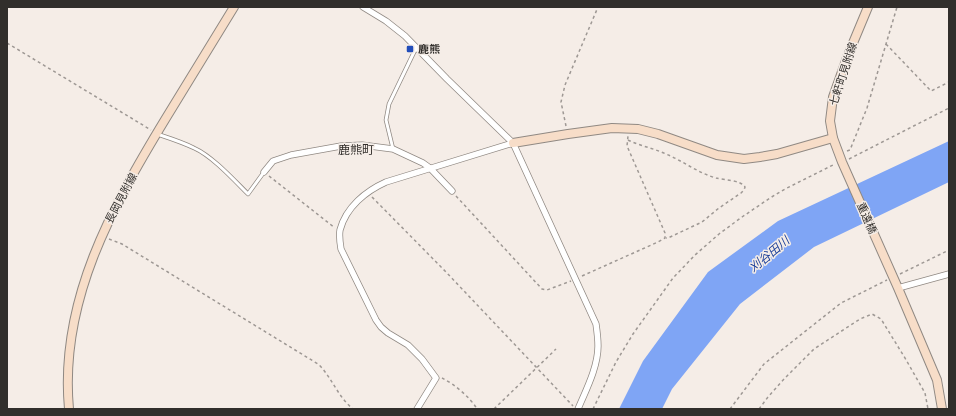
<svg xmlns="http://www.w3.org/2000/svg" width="956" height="416" font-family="'PT Serif','Noto Sans JP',serif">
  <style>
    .water { fill: #7fa5f5 }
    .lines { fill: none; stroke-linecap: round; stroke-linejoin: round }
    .lane-casing { stroke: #908983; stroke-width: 4.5 }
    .street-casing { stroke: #908983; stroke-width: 7 }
    .secondary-casing { stroke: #908983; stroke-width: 10 }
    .path { stroke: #9e9894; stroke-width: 1.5; stroke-dasharray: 3 3; stroke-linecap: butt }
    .lane { stroke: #fff; stroke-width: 3 }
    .street { stroke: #fff; stroke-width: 5.5 }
    .secondary { stroke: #f7ddc8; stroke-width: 8 }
    .poi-dot { fill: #214dba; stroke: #f5ede7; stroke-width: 1.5 }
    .labels { text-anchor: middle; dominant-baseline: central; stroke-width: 3; stroke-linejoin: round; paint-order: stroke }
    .poi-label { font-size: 11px; font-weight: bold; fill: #312e2b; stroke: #f5ede7; text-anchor: start }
    .street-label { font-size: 11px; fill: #312e2b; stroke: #f5ede7 }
    .neighbourhood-label { font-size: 12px; fill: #312e2b; stroke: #f5ede7 }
    .water-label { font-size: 12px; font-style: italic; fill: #1a3e99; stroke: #f5ede7 }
  </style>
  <rect width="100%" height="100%" fill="#f5ede7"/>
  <polygon class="water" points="949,141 949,182 814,247 740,304 672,389 662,409 619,409 643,361 708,272 778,221"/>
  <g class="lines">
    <defs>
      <g id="lane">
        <path d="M157,134C169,138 182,142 194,148C212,156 233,179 248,194L264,172"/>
        <polyline points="393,149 386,120 389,104 416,48"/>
      </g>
      <g id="street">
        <path d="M363,7L386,21L405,36L447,79L513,143L596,324C597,331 598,339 598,346C598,367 586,390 578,409"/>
        <polyline points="264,172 273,161 291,155 341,146 362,145 393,149 423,163 430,168 452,191"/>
        <polyline points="898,288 949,274"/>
        <path d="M417,409L436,378L422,359L408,345L388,333L381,327L376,320L341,249C340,243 339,236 340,230C346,207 366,191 386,182L513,143"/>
      </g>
      <g id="secondary">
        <polyline points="868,7 848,55 833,97 830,121 833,138 842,162 898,288 937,380 942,409"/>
        <polyline points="513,143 568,134 612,128 638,129 658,134 717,155 744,159 760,157 777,154 833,138"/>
        <path d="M69,409C59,301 112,207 166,118C189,81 211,44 234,7"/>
      </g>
    </defs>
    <use href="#lane" class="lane-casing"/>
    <use href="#street" class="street-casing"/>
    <use href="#secondary" class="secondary-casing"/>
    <g class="path">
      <polyline points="7,43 151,130"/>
      <polyline points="886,44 931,91 949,82"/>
      <polyline points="566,126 561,102 565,85 598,7"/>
      <path d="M628,140C640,146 653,148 666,154C683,161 698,173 716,178C724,180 741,180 745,187L744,190L741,193L719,208L702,222L668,238H666"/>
      <polyline points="847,151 850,150 867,108 897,7"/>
      <polyline points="849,159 949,108"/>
      <polyline points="269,176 335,228"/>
      <polyline points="456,196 542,289 547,290 571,281"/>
      <polyline points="372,197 446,272 573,406"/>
      <path d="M109,239L122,244L318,364C332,377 337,396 353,409"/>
      <polyline points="900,274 949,250"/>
      <polyline points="582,276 658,242 665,238 665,233 627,146 628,136"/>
      <path d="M442,378C454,384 470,397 477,409"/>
      <polyline points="494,409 556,349"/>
      <polyline points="593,409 616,362 633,334 673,278 695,255 719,234 742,217 770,198 785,189 835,164"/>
      <polyline points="730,409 764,364 841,303 887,280"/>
      <polyline points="759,409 768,397 785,378 814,349 860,319 872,314 881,319 905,358 925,393 928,409"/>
    </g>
    <use href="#lane" class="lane"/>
    <use href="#street" class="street"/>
    <use href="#secondary" class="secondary"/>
  </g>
  <rect class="poi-dot" x="406" y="45" width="8" height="8" rx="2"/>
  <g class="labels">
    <g class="poi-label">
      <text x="418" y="49">鹿熊</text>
    </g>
    <g class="street-label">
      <text transform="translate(843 74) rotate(-72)">七軒町見附線</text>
      <text transform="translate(121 198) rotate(-62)">長岡見附線</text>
      <text transform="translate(867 218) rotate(66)">重遠橋</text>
    </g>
    <g class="neighbourhood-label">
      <text x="356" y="149">鹿熊町</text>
    </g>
    <g class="water-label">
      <text transform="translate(769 254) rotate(-40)">刈谷田川</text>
    </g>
  </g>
  <rect width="956" height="416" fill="none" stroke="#312e2b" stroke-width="16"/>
</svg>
